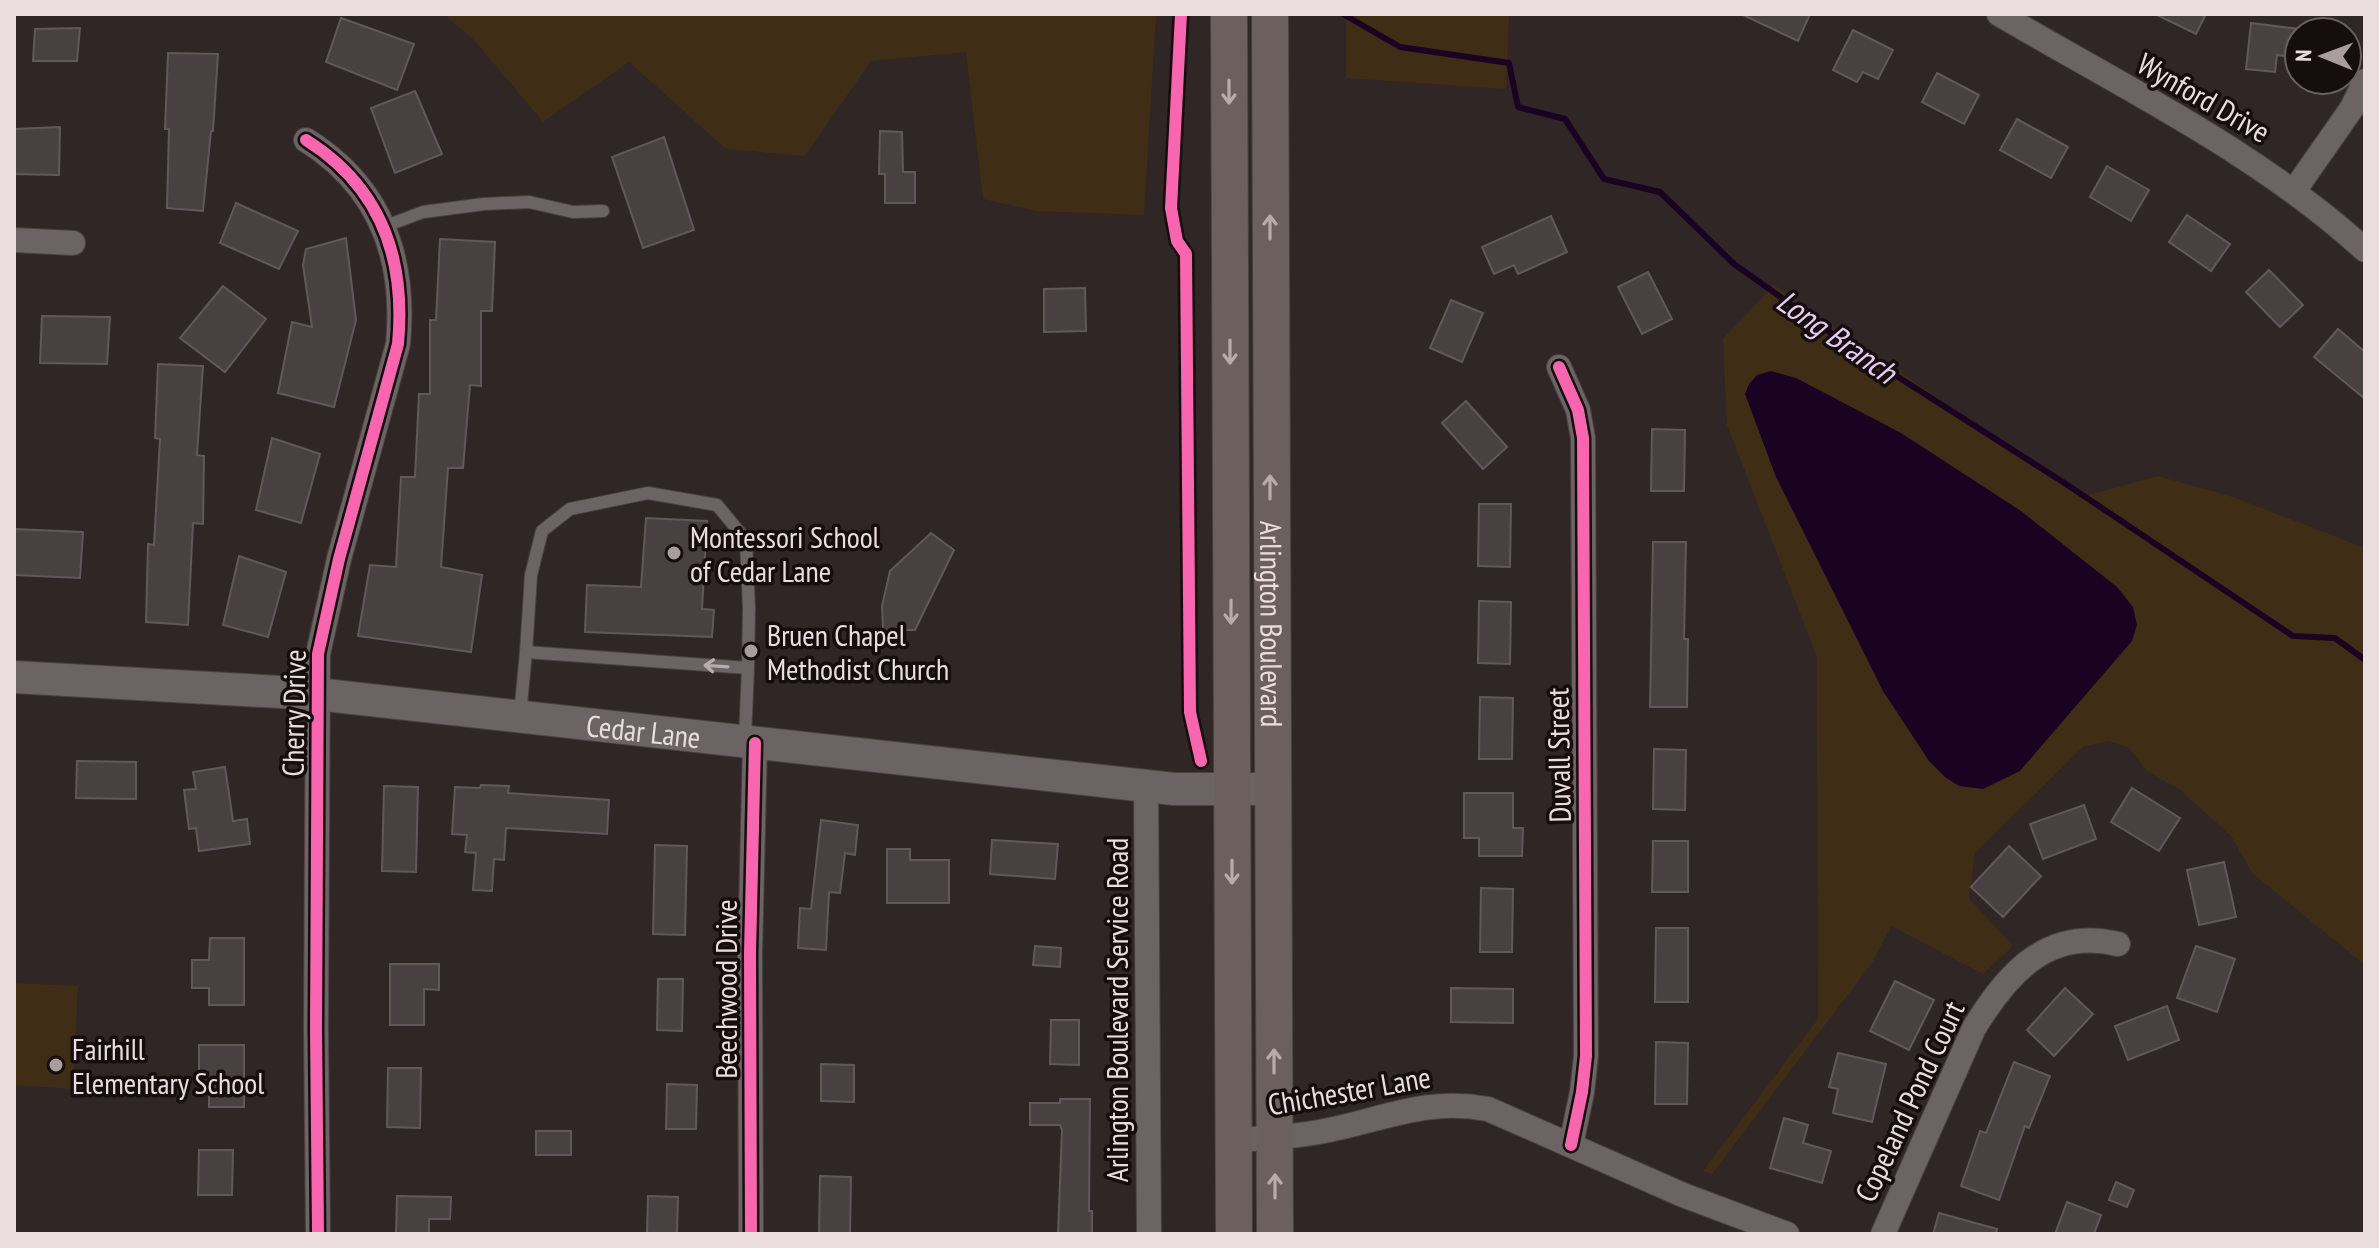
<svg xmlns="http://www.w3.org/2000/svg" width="2379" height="1248" font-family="'PT Sans Narrow',sans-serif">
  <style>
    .green { fill: #402d16 }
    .water { fill: #1a0322 }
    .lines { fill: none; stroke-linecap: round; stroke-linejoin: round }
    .stream { stroke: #1a0322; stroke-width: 6 }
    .building { fill: #494042; stroke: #60585a; stroke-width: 2 }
    .service-casing { stroke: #4a4141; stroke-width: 14 }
    .minor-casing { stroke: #4a4141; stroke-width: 26 }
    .secondary-casing { stroke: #4a4141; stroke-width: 34 }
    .primary-casing { stroke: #4a4141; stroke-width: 38 }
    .service { stroke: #6c6464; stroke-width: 12 }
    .minor { stroke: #6c6464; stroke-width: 24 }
    .secondary { stroke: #6c6464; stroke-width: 32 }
    .primary { stroke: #6c605e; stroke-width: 36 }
    .cycleway-casing { stroke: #160d0e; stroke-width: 17 }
    .cycleway { stroke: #f766af; stroke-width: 12 }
    .oneway { stroke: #b8abab }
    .oneway2 { stroke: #b8adad }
    .poi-dot { fill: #aa9d9e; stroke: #160d0e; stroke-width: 3 }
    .labels { text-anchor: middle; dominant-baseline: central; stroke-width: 7; stroke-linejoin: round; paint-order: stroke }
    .street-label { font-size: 30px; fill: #ebddde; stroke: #160d0e }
    .poi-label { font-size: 30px; fill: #ebddde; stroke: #160d0e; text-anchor: start }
    .water-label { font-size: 32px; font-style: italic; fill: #e8ccf5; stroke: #160d0e }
  </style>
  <rect width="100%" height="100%" fill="#302626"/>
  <g class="green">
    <polygon points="444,14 1156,14 1144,215 1036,211 983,199 966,52 871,61 805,156 726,149 629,62 543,122 475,41"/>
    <polygon points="1346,14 1509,14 1506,89 1346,78"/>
    <polygon points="1774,285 2081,497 2158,476 2233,497 2365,548 2365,965 2252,873 2231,836 2179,789 2148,772 2128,747 2108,741 2083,747 1975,853 1969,898 2013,946 1983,974 1891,926 1872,963 1712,1174 1703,1171 1818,1019 1817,657 1727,425 1723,339"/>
    <polygon points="14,983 78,986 73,1089 14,1085"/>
  </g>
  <polygon class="water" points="1771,371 1796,378 1901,433 2021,511 2117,587 2133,607 2137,625 2132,641 2020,771 1983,789 1959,786 1945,777 1929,761 1883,691 1776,477 1745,394 1749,384 1757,375"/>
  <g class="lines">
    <polyline class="stream" points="1343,14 1400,47 1509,63 1518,107 1565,119 1604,179 1660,192 1734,264 1851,347 2066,484 2293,636 2335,638 2365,660"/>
  </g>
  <g class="building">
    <polygon points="1741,14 1810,14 1798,41"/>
    <polygon points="2155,14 2206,14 2196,34"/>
    <polygon points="341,18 414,44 397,90 326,62"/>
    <polygon points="2251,23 2299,29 2299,58 2277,55 2275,72 2246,69"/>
    <polygon points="80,28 77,61 33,61 35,29"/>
    <polygon points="1853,30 1893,50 1878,79 1863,72 1857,82 1833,70"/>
    <polygon points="168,53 218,54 213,131 211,131 203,211 167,208 169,129 165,129"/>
    <polygon points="1937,73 1979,95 1964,124 1922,102"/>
    <polygon points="415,91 442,154 395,173 371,108"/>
    <polygon points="2017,119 2068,147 2051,178 2000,150"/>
    <polygon points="60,127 59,175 14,174 14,129"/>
    <polygon points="880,131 902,132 903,172 915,172 915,203 885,203 885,174 879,174"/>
    <polygon points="664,137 694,230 643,248 612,157"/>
    <polygon points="2107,166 2149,190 2131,221 2090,197"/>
    <polygon points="236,203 298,231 279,269 220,243"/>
    <polygon points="2187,215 2230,244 2211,271 2169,242"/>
    <polygon points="1551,216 1567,252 1518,274 1514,265 1494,274 1482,247"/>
    <polygon points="346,238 356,320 334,407 278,393 292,322 312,327 303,265 306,249"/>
    <polygon points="440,239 495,242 492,311 481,311 481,386 470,385 463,468 448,468 441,567 482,575 471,652 358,636 370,565 396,567 401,477 415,477 419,394 430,394 430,320 436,320"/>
    <polygon points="2269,270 2303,305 2280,327 2246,292"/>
    <polygon points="1648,272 1672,319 1642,334 1618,287"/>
    <polygon points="223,286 266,319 225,372 180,338"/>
    <polygon points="1085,288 1086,331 1044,332 1044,289"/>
    <polygon points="1451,300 1483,313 1462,362 1430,348"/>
    <polygon points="42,316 110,317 107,364 40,363"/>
    <polygon points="2338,329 2365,352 2365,399 2314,357"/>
    <polygon points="158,364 203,366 197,455 204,456 203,524 193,523 188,625 146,622 148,544 154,545 160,439 155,438"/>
    <polygon points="1466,401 1507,447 1483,469 1442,423"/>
    <polygon points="1652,429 1685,430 1684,491 1651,491"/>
    <polygon points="272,438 320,454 301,523 256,510"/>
    <polygon points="1479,504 1511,504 1510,567 1478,566"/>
    <polygon points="646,518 707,521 702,609 714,610 712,637 585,632 587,585 641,587"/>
    <polygon points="14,529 83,532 80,578 14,575"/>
    <polygon points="931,533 954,550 915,630 883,630 882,606 890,571"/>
    <polygon points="1653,542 1686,542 1684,639 1688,639 1687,707 1650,707"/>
    <polygon points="239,556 286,572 268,637 223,625"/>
    <polygon points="1479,601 1511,602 1510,664 1478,663"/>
    <polygon points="1480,697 1513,698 1512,759 1479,759"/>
    <polygon points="1654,749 1686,750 1685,810 1653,809"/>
    <polygon points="77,761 136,762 136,799 76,798"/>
    <polygon points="225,767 233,821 247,819 250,844 199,851 196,828 189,829 184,790 196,789 193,772"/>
    <polygon points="481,785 509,786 508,793 609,800 607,834 506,828 504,860 494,859 492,891 473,890 476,853 465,852 467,835 452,834 455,787 480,788"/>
    <polygon points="384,786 418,787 416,872 382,871"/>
    <polygon points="2132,788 2180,818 2159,851 2111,822"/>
    <polygon points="1464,793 1513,793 1513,828 1523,828 1522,856 1479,856 1479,838 1464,838"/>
    <polygon points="2084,805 2096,839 2043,859 2030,824"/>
    <polygon points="821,820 858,825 855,855 845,853 840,893 829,892 826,950 798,948 800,908 811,909"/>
    <polygon points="992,840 1058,844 1055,879 990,874"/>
    <polygon points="1653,841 1688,841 1688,892 1652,892"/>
    <polygon points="655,845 687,846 685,935 653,934"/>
    <polygon points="2009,846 2041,876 2003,917 1971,887"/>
    <polygon points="887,849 910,849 910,860 949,860 949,903 887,903"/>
    <polygon points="2224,862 2236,917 2199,925 2187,870"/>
    <polygon points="1481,888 1513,889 1512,952 1480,952"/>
    <polygon points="1656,928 1688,928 1688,1002 1655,1002"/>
    <polygon points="210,938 244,938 244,1005 209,1005 209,988 192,988 192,960 209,960"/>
    <polygon points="1035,946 1061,948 1060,967 1033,965"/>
    <polygon points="2196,946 2235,959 2217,1012 2177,998"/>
    <polygon points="390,964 439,964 439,990 424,989 424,1025 390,1025"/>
    <polygon points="658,979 683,979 682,1031 657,1030"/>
    <polygon points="1895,981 1934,1000 1909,1050 1870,1031"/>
    <polygon points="1451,988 1513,989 1513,1023 1451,1022"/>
    <polygon points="2065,988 2093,1014 2054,1056 2027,1030"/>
    <polygon points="2167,1006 2179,1040 2128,1060 2115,1026"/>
    <polygon points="1051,1020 1079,1020 1079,1065 1050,1064"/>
    <polygon points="1656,1042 1688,1043 1687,1104 1655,1104"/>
    <polygon points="199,1045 244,1045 244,1107 209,1107 209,1085 199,1085"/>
    <polygon points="1838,1053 1886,1064 1872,1122 1833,1113 1838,1089 1829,1087"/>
    <polygon points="2014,1062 2050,1076 2029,1128 2025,1126 1999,1200 1961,1186 1980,1131 1986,1133"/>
    <polygon points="821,1064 854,1065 854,1102 821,1101"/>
    <polygon points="388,1068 421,1068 420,1128 387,1127"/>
    <polygon points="667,1084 697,1085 696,1129 666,1129"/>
    <polygon points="1060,1099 1090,1099 1089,1211 1092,1211 1092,1234 1058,1234 1062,1130 1060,1125 1030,1125 1030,1103 1060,1103"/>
    <polygon points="1784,1118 1808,1125 1803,1143 1831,1151 1822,1183 1770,1168"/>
    <rect x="536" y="1131" width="35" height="24"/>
    <polygon points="199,1150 233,1150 232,1195 198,1195"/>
    <polygon points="820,1176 851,1177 850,1234 819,1234"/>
    <polygon points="2116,1182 2134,1190 2127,1207 2109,1200"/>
    <polygon points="397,1196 451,1197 450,1219 429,1219 429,1234 396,1234"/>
    <polygon points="648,1196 678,1197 677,1234 647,1234"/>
    <polygon points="2067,1202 2101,1215 2094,1234 2055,1234"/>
    <polygon points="1939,1213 1997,1229 1996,1234 1933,1234"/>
  </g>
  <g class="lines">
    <defs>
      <g id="service">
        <polyline points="383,227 423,212 484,204 529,202 573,212 603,211"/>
        <polyline points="526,652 531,575 542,531 570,509 648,493 717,505 746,540 749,609 748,668"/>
        <polyline points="520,715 526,652 748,668 745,738"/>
      </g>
      <g id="minor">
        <path d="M1999,14C2123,87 2259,153 2365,250"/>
        <path d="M306,140C381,187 406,259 398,344L339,559L318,654L316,1028L318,1234"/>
        <polyline points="2294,191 2352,108 2365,81"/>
        <polyline points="14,240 73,243"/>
        <polyline points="1559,367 1578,410 1583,438 1586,1056 1582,1092 1571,1145"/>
        <polyline points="1146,785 1149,1234"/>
        <path d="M1233,1140C1262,1139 1290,1137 1319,1132C1381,1121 1423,1097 1488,1109L1683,1195L1787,1234"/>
        <polyline points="751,1234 750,953 755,743"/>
        <path d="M1883,1234L1974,1028C2007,974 2047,927 2118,944"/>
      </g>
      <g id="secondary">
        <path id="s1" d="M14,677L316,694L1174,789H1273"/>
      </g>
      <g id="primary">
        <polyline points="1229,14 1234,1234"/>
        <path id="s2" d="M1270,14L1275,1234"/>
      </g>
    </defs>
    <use href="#service" class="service-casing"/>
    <use href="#minor" class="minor-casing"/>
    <use href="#secondary" class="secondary-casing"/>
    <use href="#primary" class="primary-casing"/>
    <use href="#service" class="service"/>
    <use href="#minor" class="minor"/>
    <use href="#secondary" class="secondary"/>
    <use href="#primary" class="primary"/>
    <defs>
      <g id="cycleway">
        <polyline points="1181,14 1171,208 1177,241 1186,254 1190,712 1201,761"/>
        <path d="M306,140C381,187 406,259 398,344L339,559L318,654L316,1028L318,1234"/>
        <polyline points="1559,367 1578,410 1583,438 1586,1056 1582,1092 1571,1145"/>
        <polyline points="751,1234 750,953 755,743"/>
      </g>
    </defs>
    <use href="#cycleway" class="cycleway-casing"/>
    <use href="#cycleway" class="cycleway"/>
  </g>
  <defs><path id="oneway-shaft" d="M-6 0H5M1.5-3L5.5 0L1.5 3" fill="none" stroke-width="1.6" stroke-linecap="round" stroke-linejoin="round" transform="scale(2)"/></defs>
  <g class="oneway">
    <use href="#oneway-shaft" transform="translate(1229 92) rotate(90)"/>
    <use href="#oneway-shaft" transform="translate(1270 227) rotate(-90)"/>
    <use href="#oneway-shaft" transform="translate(1230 352) rotate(90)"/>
    <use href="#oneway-shaft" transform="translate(1270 487) rotate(-90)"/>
    <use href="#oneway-shaft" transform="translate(1231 612) rotate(90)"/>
    <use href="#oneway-shaft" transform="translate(1232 872) rotate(90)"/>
    <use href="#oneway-shaft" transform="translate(1274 1061) rotate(-90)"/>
    <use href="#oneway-shaft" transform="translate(1275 1186) rotate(-90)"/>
  </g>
  <use class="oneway2" href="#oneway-shaft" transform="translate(716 666) rotate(-176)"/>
  <g class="poi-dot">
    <circle cx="674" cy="553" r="8"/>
    <circle cx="751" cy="651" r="8"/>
    <circle cx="56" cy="1065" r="8"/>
  </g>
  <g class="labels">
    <g class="street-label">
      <text transform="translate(2204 97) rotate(30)">Wynford Drive</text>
      <text stroke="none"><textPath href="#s2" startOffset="610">Arlington Boulevard</textPath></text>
      <text transform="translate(293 713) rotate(-89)">Cherry Drive</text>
      <text stroke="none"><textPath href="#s1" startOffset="632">Cedar Lane</textPath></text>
      <text transform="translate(1558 755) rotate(-91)">Duvall Street</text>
      <text transform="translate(725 989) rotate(-90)">Beechwood Drive</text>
      <text transform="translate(1116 1010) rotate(-90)">Arlington Boulevard Service Road</text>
      <text transform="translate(1349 1090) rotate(-10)">Chichester Lane</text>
      <text transform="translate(1909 1101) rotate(-65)">Copeland Pond Court</text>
    </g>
    <g class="poi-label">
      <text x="690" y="536">Montessori School<tspan x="690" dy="34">of Cedar Lane</tspan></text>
      <text x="767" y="634">Bruen Chapel<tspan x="767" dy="34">Methodist Church</tspan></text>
      <text x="72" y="1048">Fairhill<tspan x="72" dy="34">Elementary School</tspan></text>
    </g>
    <g class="water-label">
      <text transform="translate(1837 336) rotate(35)">Long Branch</text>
    </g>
  </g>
  <rect width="2379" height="1248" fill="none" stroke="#ebddde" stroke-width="32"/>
  <g transform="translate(2323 56) rotate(271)"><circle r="38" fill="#160d0e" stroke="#6b6061" stroke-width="2"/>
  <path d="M0-6L14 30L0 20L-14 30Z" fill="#aa9d9e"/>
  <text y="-12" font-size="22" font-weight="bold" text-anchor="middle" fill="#ebddde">N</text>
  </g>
</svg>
